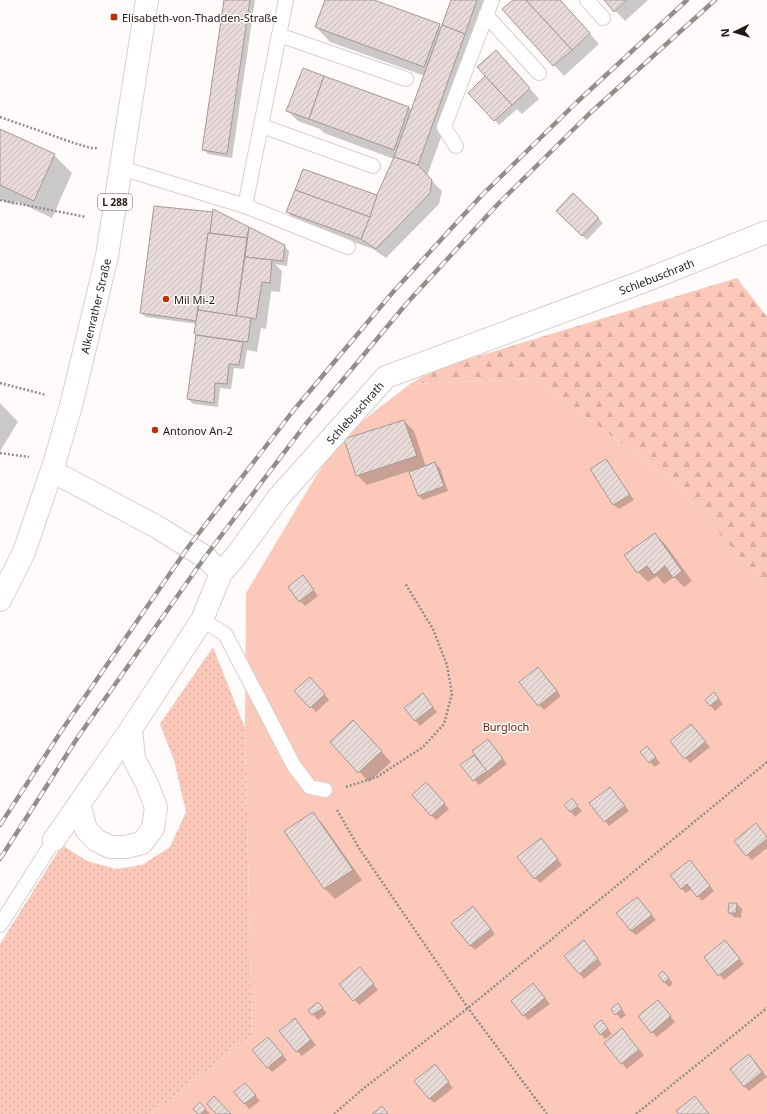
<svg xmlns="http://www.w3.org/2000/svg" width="767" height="1114" font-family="'Noto Sans',sans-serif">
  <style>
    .grass { fill: url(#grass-dots) }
    .forest { fill: url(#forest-firs) }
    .garden { fill: #fcc8ba }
    .shadow { fill: #0003 }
    .building { fill: url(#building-hatch); stroke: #a59895 }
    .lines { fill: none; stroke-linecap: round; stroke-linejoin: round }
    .lane-casing { stroke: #dbceca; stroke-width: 16 }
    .street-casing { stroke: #dbceca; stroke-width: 24 }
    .primary-casing { stroke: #dbceca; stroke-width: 24 }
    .path { stroke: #918d8c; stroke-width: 2.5; stroke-dasharray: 2 2; stroke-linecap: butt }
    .lane { stroke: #fff; stroke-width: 14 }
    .street { stroke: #fff; stroke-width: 22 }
    .primary { stroke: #fff; stroke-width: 22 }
    .rail-casing { stroke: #918e8c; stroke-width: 4.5 }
    .rail { stroke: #fefbfa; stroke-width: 3; stroke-dasharray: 9; stroke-linecap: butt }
    .poi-dot { fill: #bb3105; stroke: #fefbfa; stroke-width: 1.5 }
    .labels { text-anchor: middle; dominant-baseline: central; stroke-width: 3; stroke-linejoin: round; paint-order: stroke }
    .shield { fill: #fefbfa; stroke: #625e5c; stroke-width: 1 }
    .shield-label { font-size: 10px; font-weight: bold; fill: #1f1b19 }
    .poi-label { font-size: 11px; fill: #1f1b19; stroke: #fefbfa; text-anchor: start }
    .street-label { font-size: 11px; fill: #1f1b19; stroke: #fefbfa }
    .park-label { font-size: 11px; fill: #681a04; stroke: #fefbfa }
  </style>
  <defs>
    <pattern id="grass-dots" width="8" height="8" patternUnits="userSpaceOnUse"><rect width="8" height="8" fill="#fcc8ba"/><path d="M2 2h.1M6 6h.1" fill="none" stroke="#d8ab9f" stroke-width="1.8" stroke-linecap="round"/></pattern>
    <pattern id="forest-firs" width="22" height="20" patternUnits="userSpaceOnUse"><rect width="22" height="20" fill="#fcc8ba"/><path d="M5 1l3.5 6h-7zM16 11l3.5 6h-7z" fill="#d8ab9f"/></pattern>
    <pattern id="building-hatch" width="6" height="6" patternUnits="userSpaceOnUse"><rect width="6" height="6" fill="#e8dad7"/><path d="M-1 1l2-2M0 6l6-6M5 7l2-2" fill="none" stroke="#c7bab8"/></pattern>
  </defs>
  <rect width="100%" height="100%" fill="#fefbfa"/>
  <polygon class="grass" points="213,647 245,728 252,1035 152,1114 0,1114 0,944 62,845 87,861 116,869 142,865 170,847 186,812 174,760 160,724"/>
  <polygon class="forest" points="737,278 767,317 767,587 673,482 535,379 410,384 435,369"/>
  <polygon class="garden" points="535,379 673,482 767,587 767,1114 152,1114 252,1035 245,728 246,593 313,481 339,439 410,384"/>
  <g class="shadow">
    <polygon points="225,0 255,0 232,158 208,154 203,149"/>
    <polygon points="326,0 371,0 439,25 442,28 452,0 491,0 427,176 442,191 439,204 386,258 373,249 297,222 287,212 378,196 394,159 324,133 320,129 298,121 288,111 409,108 412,111 425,76 330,42 316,27"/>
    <polygon points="514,0 560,0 599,44 564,76 504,10"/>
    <polygon points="605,0 648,0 625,21"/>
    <polygon points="506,61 539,99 522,114 517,109 499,125 469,93"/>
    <polygon points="0,130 54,155 72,173 52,218 16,201 14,205 3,201 0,198"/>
    <polygon points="573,194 603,223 587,240 557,211"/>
    <polygon points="214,210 284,246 289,251 287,266 275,264 282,271 280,292 271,291 266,329 261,328 257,352 247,350 244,369 234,368 231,389 220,388 218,407 193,404 188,399 197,335 197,324 146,317 141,313 214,213"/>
    <polygon points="0,403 18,422 0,451"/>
    <polygon points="404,421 414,431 426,467 435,463 440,468 448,491 423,500 418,495 410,471 367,485 357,475"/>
    <polygon points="606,460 610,465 634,500 619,509 614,505 592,470"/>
    <polygon points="655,534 665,544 692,581 684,587 674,577 664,584 657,576 648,582 638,572"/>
    <polygon points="308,582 318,596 305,606 300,601"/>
    <polygon points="543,673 561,696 544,710 539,705"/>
    <polygon points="315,683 329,700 316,712 311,707"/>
    <polygon points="714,693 723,704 715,711 706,700"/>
    <polygon points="423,695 437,712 420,726 405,708"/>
    <polygon points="691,725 710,747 690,763 671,741"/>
    <polygon points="363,731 391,762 369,782 331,742"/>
    <polygon points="488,740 507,764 479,785 462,765 475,755"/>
    <polygon points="652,752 660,763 655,767 650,762"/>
    <polygon points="431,788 449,809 436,820 431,815"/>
    <polygon points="615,793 629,811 609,826 605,821"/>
    <polygon points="572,800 582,811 575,817 565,805"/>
    <polygon points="312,813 322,823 362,880 335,899 325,889 286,831"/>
    <polygon points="756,824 767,837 767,848 752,860 747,855"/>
    <polygon points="546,844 562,865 540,883 535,878"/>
    <polygon points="694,866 714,891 702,901 692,889 686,893 681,888"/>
    <polygon points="642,903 656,920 636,935 631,931"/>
    <polygon points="737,904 742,909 741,918 734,917 729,912"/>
    <polygon points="477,912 495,934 475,950 470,945"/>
    <polygon points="588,946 602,964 584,979 565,956"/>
    <polygon points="730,946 744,964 724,980 705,957"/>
    <polygon points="365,973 378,990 359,1005 341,984"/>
    <polygon points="668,977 673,984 669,987 664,982"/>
    <polygon points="538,989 550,1004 528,1020 524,1015"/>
    <polygon points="658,1001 675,1022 657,1037 652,1032"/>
    <polygon points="618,1004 626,1015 621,1019 612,1009"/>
    <polygon points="322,1008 327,1013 318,1020 309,1010"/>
    <polygon points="299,1024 316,1045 302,1056 297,1051"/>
    <polygon points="606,1026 612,1034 605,1039 601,1034"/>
    <polygon points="622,1030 644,1055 627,1069 605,1043"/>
    <polygon points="273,1043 287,1060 272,1072 267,1067"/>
    <polygon points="754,1060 767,1077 749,1091 744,1086"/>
    <polygon points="439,1070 453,1088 434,1103 429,1098"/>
    <polygon points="250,1089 260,1101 249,1109 236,1092"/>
    <polygon points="200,1103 210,1114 199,1114"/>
  </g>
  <g class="building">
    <polygon points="224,0 250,0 227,154 202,150"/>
    <polygon points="325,0 374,0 440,24 424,67 315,27"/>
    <polygon points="451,0 477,0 465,34 442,25"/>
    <polygon points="513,0 526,0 572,50 553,66 502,9"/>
    <polygon points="526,0 560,0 590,33 572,50"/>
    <polygon points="604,0 627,0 614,12"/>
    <polygon points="442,25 465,34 418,165 394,157"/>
    <polygon points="496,50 530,88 512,105 477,67"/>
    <polygon points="303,68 324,76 309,119 286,111"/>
    <polygon points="324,76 409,107 394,150 309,119"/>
    <polygon points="485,76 512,105 494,121 468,93"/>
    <polygon points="0,129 55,154 34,201 0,185"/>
    <polygon points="394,157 418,165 432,180 430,193 376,249 361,239 377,195"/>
    <polygon points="303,169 377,195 370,217 295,190"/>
    <polygon points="295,190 370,217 361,239 286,212"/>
    <polygon points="573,193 599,218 582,236 556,211"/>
    <polygon points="154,206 213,212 210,233 208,233 196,321 140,313"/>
    <polygon points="213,209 249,227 247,238 210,233"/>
    <polygon points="249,227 285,245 283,261 245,257"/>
    <polygon points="208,233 247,238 236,316 198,310"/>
    <polygon points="245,257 272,260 270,283 262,282 256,319 236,316"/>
    <polygon points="198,310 251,318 248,341 247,342 196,335 194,333"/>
    <polygon points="196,335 243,342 239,365 229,364 227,384 215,383 214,403 187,399"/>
    <polygon points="404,420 417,456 356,476 344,439"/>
    <polygon points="606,459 630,495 613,505 590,469"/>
    <polygon points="435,462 444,486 418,496 409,472"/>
    <polygon points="655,533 682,571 673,578 665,566 654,575 647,566 637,573 624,555"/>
    <polygon points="303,575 314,590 299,602 288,587"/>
    <polygon points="538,667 557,691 538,706 519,682"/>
    <polygon points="310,677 325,694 310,708 294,691"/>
    <polygon points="714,692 719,699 710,706 705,700"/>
    <polygon points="423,693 433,707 415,721 404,708"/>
    <polygon points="353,720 382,751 358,773 330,742"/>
    <polygon points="691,724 706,742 684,759 670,741"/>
    <polygon points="488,739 503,759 487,772 472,751"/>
    <polygon points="647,746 656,757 649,763 640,752"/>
    <polygon points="474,755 487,771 473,781 460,765"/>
    <polygon points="426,782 445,803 431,816 412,795"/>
    <polygon points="610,787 625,806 604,822 589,803"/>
    <polygon points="572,798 578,806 570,812 564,805"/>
    <polygon points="313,812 353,870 324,889 284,831"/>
    <polygon points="756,823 767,837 767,839 746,856 734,841"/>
    <polygon points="541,838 558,859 534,879 517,857"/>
    <polygon points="690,860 710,886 697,897 687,884 681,889 670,875"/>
    <polygon points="637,897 652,915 631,931 616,913"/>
    <polygon points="729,903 737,903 736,913 728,913"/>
    <polygon points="473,906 491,929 470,946 451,923"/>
    <polygon points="584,940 598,959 579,974 564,956"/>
    <polygon points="725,940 740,959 718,976 704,957"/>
    <polygon points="360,967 374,984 353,1001 339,984"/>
    <polygon points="663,971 669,978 664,983 658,975"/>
    <polygon points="533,983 545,998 523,1016 511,1001"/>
    <polygon points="658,1000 671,1016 651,1033 638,1016"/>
    <polygon points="318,1002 323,1008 312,1015 308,1010"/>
    <polygon points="618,1003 622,1009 615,1015 611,1009"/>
    <polygon points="295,1018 311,1040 296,1052 279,1031"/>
    <polygon points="601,1020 608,1028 600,1035 594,1026"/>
    <polygon points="622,1028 639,1050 621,1064 604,1043"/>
    <polygon points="268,1037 283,1055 267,1068 252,1050"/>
    <polygon points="749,1054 762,1072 744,1087 730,1069"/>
    <polygon points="435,1064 449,1082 429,1099 414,1081"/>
    <polygon points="245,1083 256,1095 244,1104 234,1092"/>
    <polygon points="214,1096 231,1114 216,1114 207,1104"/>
    <polygon points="695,1096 709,1114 679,1114 676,1111"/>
    <polygon points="200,1102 206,1109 201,1114 198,1114 193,1109"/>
    <polygon points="382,1106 388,1114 372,1114"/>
  </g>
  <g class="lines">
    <defs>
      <g id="lane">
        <polyline points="587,0 603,18"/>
        <polyline points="486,15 539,73"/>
        <polyline points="279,35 406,79"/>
        <polyline points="262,126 373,166"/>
        <polyline points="456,146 444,127 492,0"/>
        <polyline points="121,168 245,206 286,0"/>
        <polyline points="245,206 348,247"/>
        <polyline points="202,620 225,634 294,766 310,787 325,790"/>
        <polyline points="0,925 54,840"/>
      </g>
      <g id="street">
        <polyline points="52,471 159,528 205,557 221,573"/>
        <polyline points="79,804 86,829 96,840 110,847 126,847 142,843 153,828 156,807 147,784 134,759 131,729"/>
        <path id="s1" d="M54,840L131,729L202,620L221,573L236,556L278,498L386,377L639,283L767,232"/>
      </g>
      <g id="primary">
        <path id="s2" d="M0,600L24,552L55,461L72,402L107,256L147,0"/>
      </g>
    </defs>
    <use href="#lane" class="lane-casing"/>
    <use href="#street" class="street-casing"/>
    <use href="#primary" class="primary-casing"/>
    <g class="path">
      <polyline points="0,117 74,143 91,148 97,148"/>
      <polyline points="0,200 86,217"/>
      <polyline points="0,383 46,395"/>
      <polyline points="0,453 29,457"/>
      <polyline points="346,787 377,777 423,747 444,724 452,694 447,665 433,629 405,583"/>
      <polyline points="337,810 359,848 468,1008 547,1114"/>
      <polyline points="334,1114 364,1088 468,1008 767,762"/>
      <polyline points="636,1114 767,1008"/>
    </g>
    <use href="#lane" class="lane"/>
    <use href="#street" class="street"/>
    <use href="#primary" class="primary"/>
    <defs>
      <g id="rail">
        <polyline points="0,825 64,727 189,546 293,411 393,292 482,195 577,102 687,0"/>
        <polyline points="0,859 78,737 205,557 305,425 407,303 497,205 589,114 715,0"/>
      </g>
    </defs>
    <use href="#rail" class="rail-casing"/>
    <use href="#rail" class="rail"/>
  </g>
  <g class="poi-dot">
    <rect x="110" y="13" width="8" height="8" rx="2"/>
    <circle cx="166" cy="299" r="4"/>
    <circle cx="155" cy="430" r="4"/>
  </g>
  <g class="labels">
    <rect class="shield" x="98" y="194" width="34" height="16" rx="3"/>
    <g class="shield-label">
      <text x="115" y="202">L 288</text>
    </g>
    <g class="poi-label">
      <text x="122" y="17">Elisabeth-von-Thadden-Straße</text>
      <text x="174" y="299">Mil Mi-2</text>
      <text x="163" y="430">Antonov An-2</text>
    </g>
    <g class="street-label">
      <text stroke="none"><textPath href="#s1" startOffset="861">Schlebuschrath</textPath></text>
      <text stroke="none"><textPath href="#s2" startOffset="310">Alkenrather Straße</textPath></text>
      <text stroke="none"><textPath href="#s1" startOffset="525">Schlebuschrath</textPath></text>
    </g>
    <g class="park-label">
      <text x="506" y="726">Burgloch</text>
    </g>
  </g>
  <g transform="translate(735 32) rotate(265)" stroke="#fefbfa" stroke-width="3" paint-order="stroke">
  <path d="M0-3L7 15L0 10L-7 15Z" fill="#1f1b19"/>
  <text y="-6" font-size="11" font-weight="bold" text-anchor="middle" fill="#1f1b19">N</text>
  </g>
</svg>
